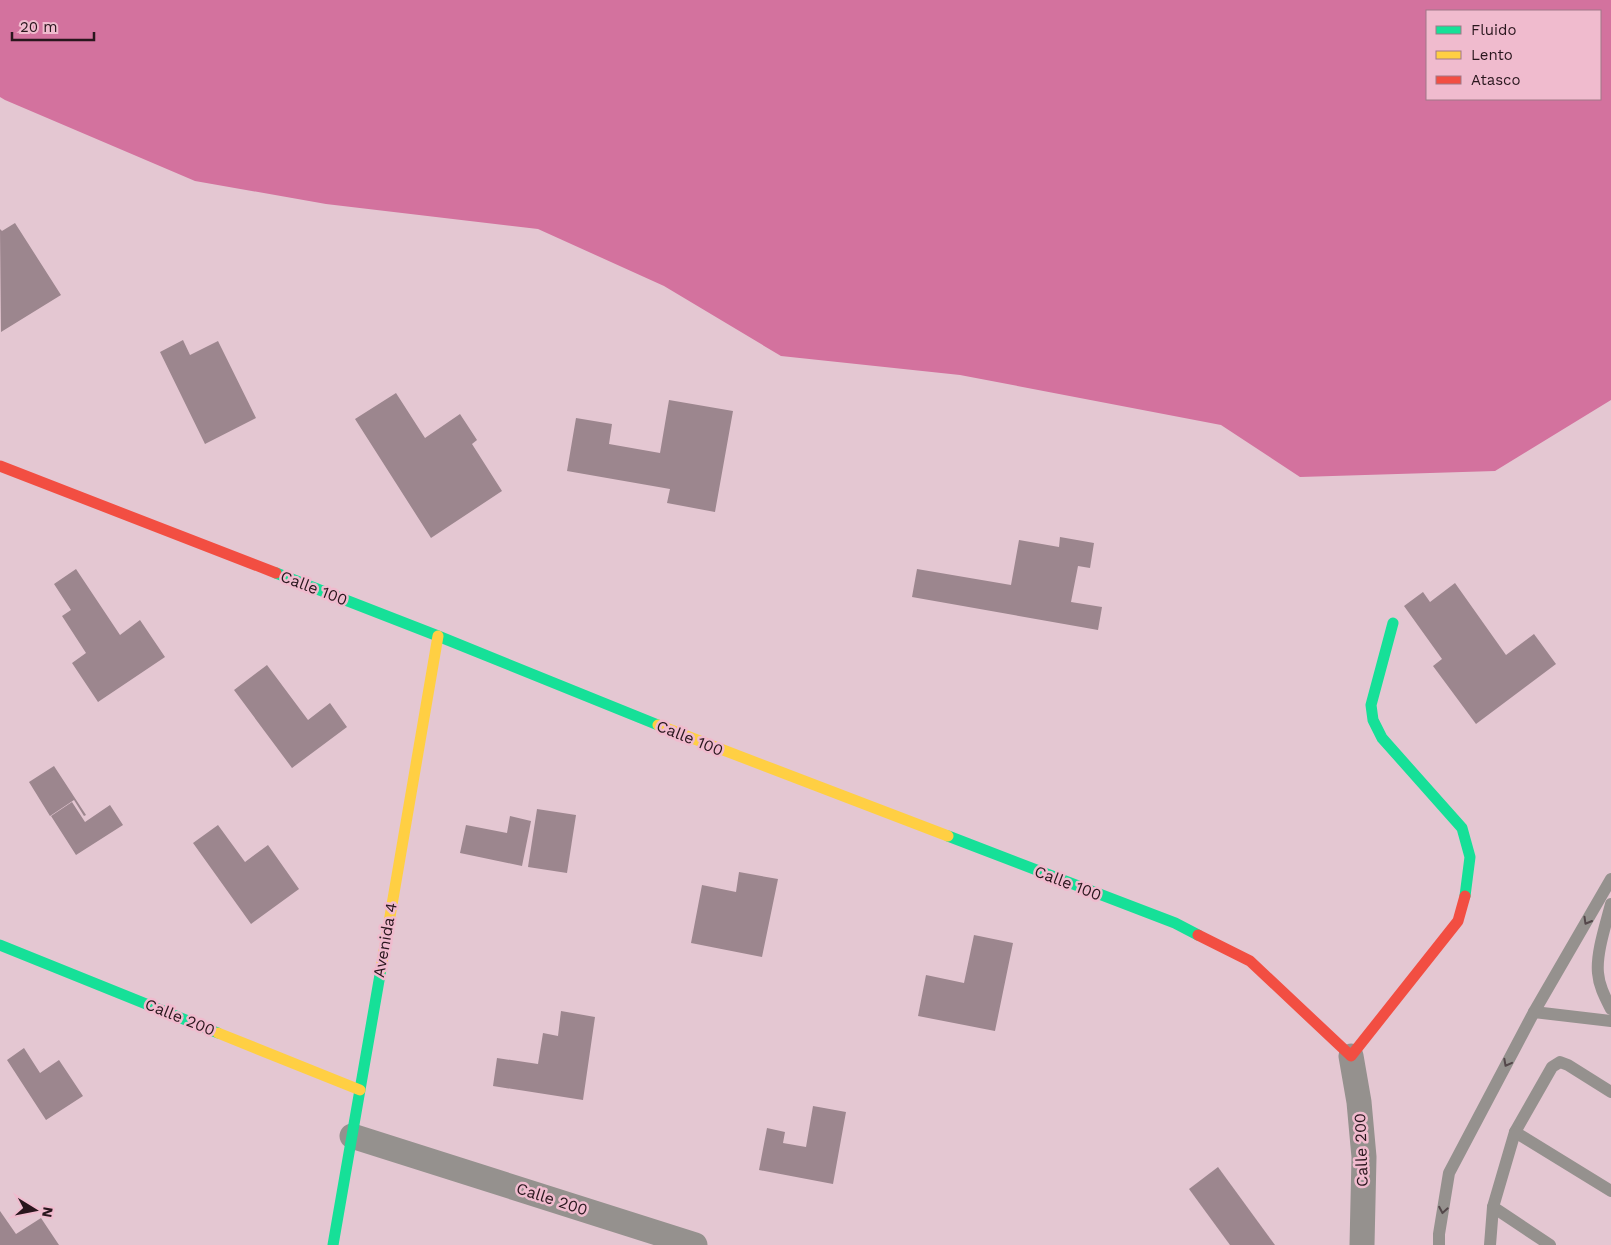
<svg xmlns="http://www.w3.org/2000/svg" width="1611" height="1245" font-family="'Work Sans',sans-serif">
  <style>
    .water { fill: #d3729e; fill-rule: evenodd }
    .building { fill: #9c868e }
    .lines { fill: none; stroke-linecap: round; stroke-linejoin: round }
    .lane { stroke: #95918e; stroke-width: 12 }
    .street { stroke: #95918e; stroke-width: 25 }
    .fast { stroke: #16e098; stroke-width: 11 }
    .slow { stroke: #ffcf43; stroke-width: 11 }
    .jam { stroke: #f24e42; stroke-width: 11 }
    .oneway { stroke: #54474a }
    .labels { text-anchor: middle; dominant-baseline: central; stroke-width: 5; stroke-linejoin: round; paint-order: stroke }
    .street-label { font-size: 16px; fill: #29161d; stroke: #f0bbce }
  </style>
  <rect width="100%" height="100%" fill="#e4c7d2"/>
  <path class="water" d="M0,0H1611V400L1495,471L1300,477L1221,425L960,375L781,356L664,286L538,229L326,204L195,181L5,100L0,97ZM1427,11H1600V99H1427Z"/>
  <g class="building">
    <polygon points="15,223 61,295 1,332 0,229 2,231"/>
    <polygon points="183,340 190,355 218,341 256,418 205,444 160,352"/>
    <polygon points="396,393 425,438 460,414 477,440 472,444 502,491 431,538 355,419"/>
    <polygon points="669,400 733,411 715,512 667,503 670,489 567,471 576,418 612,424 609,444 660,453"/>
    <polygon points="1060,537 1094,543 1090,568 1078,566 1071,602 1102,607 1098,630 912,597 917,569 1011,585 1019,540 1059,547"/>
    <polygon points="76,569 120,635 140,620 165,657 98,702 72,663 86,653 62,616 71,610 54,584"/>
    <polygon points="1455,583 1506,655 1534,634 1556,664 1476,724 1433,666 1442,659 1404,606 1423,592 1430,602"/>
    <polygon points="267,665 308,720 330,703 347,727 292,768 234,690"/>
    <polygon points="54,766 86,815 84,816 74,800 50,816 29,782"/>
    <polygon points="72,802 85,822 110,805 123,825 76,855 51,816"/>
    <polygon points="537,809 576,815 567,873 528,867"/>
    <polygon points="510,816 531,821 522,866 460,853 466,825 507,833"/>
    <polygon points="218,825 245,862 268,845 299,889 251,924 193,843"/>
    <polygon points="739,872 778,879 762,957 691,943 702,885 736,892"/>
    <polygon points="974,935 1013,943 995,1031 918,1016 926,975 964,983"/>
    <polygon points="561,1011 595,1017 583,1100 493,1086 497,1058 538,1064 543,1033 558,1036"/>
    <polygon points="24,1048 40,1073 59,1060 83,1096 46,1120 7,1060"/>
    <polygon points="813,1106 846,1112 833,1184 759,1170 767,1128 785,1132 783,1143 806,1147"/>
    <polygon points="1218,1167 1275,1245 1230,1245 1189,1189"/>
    <polygon points="0,1211 16,1234 41,1218 59,1245 0,1245"/>
  </g>
  <g class="lines">
    <g class="lane">
      <path d="M1611,904C1606,924 1596,953 1598,973C1599,986 1605,997 1611,1009"/>
      <polyline points="1534,1012 1611,1021"/>
      <polyline points="1611,1092 1568,1065 1560,1062 1552,1067 1515,1132 1611,1191"/>
      <polyline points="1493,1207 1550,1245"/>
      <polyline points="1439,1245 1439,1234 1449,1173 1534,1012 1611,879"/>
      <polyline points="1490,1245 1493,1207 1515,1132"/>
    </g>
    <g class="street">
      <polyline points="1351,1056 1359,1102 1364,1157 1362,1245"/>
      <polyline points="352,1136 695,1245"/>
    </g>
    <g class="fast">
      <polyline points="276,573 438,636 658,725"/>
      <polyline points="1393,623 1371,705 1373,720 1382,738 1462,828 1470,857 1465,896"/>
      <polyline points="948,836 1175,923 1198,935"/>
      <polyline points="0,945 218,1033"/>
      <polyline points="333,1245 381,969"/>
    </g>
    <g class="slow">
      <polyline points="658,725 948,836"/>
      <polyline points="381,969 438,636"/>
      <polyline points="218,1033 360,1090"/>
    </g>
    <g class="jam">
      <polyline points="0,466 276,573"/>
      <polyline points="1198,935 1250,961 1351,1056 1458,921 1465,896"/>
    </g>
  </g>
  <defs><path id="oneway-chevron" d="M-2-3.5L2.5 0L-2 3.5" fill="none" stroke-width="1.6" stroke-linecap="round" stroke-linejoin="round" transform="scale(1.25)"/></defs>
  <g class="oneway">
    <use href="#oneway-chevron" transform="translate(1587 921) rotate(120)"/>
    <use href="#oneway-chevron" transform="translate(1507 1063) rotate(118)"/>
    <use href="#oneway-chevron" transform="translate(1443 1210) rotate(100)"/>
  </g>
  <g class="labels">
    <g class="street-label">
      <text transform="translate(314 588) rotate(21)">Calle 100</text>
      <text transform="translate(690 738) rotate(22)">Calle 100</text>
      <text transform="translate(1068 883) rotate(21)">Calle 100</text>
      <text transform="translate(385 940) rotate(-80)">Avenida 4</text>
      <text transform="translate(180 1017) rotate(22)">Calle 200</text>
      <text transform="translate(1361 1150) rotate(-92)">Calle 200</text>
      <text transform="translate(552 1199) rotate(18)">Calle 200</text>
    </g>
  </g>
  <rect x="1426" y="10" width="175" height="90" fill="#f0bbce" stroke="#a07987"/>
  <rect x="1436" y="26" width="25" height="8" fill="#16e098" stroke="#a07987"/>
  <text x="1471" y="35" font-size="15" fill="#29161d">Fluido</text>
  <rect x="1436" y="51" width="25" height="8" fill="#ffcf43" stroke="#a07987"/>
  <text x="1471" y="60" font-size="15" fill="#29161d">Lento</text>
  <rect x="1436" y="76" width="25" height="8" fill="#f24e42" stroke="#a07987"/>
  <text x="1471" y="85" font-size="15" fill="#29161d">Atasco</text>
  <g transform="translate(35 1210) rotate(100)" stroke="#f0bbce" stroke-width="4" paint-order="stroke">
  <path d="M0-4L9 19L0 12L-9 19Z" fill="#29161d"/>
  <text y="-8" font-size="14" font-weight="bold" text-anchor="middle" fill="#29161d">N</text>
  </g>
  <path d="M12 32v8h82v-8" fill="none" stroke="#29161d" stroke-width="2.5"/>
  <text x="20" y="32" font-size="15" fill="#29161d" stroke="#f0bbce" stroke-width="4" paint-order="stroke">20 m</text>
</svg>
